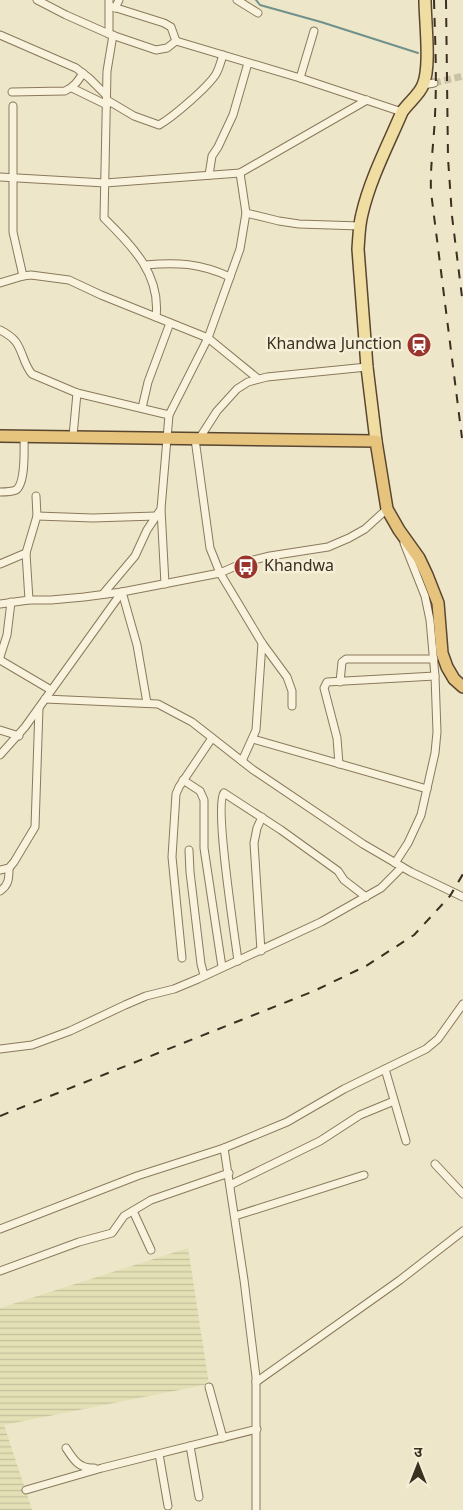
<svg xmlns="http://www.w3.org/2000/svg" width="463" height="1510" font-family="Georgia,'Noto Sans Devanagari',serif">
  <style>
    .farmland { fill: url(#farmland-rules) }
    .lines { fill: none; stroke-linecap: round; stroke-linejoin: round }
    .stream { stroke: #6f918b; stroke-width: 2 }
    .minor-tunnel { stroke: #cac1a6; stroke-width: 7; stroke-dasharray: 7 3.5; stroke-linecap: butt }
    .minor-casing { stroke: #8a795d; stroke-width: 9 }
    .primary-casing { stroke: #594631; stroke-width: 14 }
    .trunk-casing { stroke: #594631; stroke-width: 14 }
    .minor { stroke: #f9f2dc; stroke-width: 7 }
    .primary { stroke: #f0dda1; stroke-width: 11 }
    .trunk { stroke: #e6c47e; stroke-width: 11 }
    .rail { stroke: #3b2f20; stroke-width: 2; stroke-dasharray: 9 9; stroke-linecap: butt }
    .labels { text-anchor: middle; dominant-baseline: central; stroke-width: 5; stroke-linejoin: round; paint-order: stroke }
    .poi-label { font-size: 16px; fill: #3b2f20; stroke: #f6efd8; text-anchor: end }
  </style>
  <defs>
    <pattern id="farmland-rules" width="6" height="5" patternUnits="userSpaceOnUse" patternTransform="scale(1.25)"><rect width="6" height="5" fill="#e4e0b5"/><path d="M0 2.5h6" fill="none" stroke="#c4c09b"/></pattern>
  </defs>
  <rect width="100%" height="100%" fill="#eee6c8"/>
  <polygon class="farmland" points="188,1248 209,1384 4,1425 32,1510 0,1510 0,1308"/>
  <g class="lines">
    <polyline class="stream" points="256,0 260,5 321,22 418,53"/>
    <polyline class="minor-tunnel" points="434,83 463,76"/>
    <defs>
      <g id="minor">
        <polyline points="37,0 66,15 109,34 156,50 167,48 176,41"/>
        <polyline points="109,0 109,34"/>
        <polyline points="237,0 258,13"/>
        <polyline points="110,6 164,23 171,27 176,41"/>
        <polyline points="115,8 119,0"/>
        <polyline points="0,35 76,68 89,78 106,95"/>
        <path d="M113,35L107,71L104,218C132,246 161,274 156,317"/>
        <polyline points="176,41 300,78 402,112"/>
        <polyline points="300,78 314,31"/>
        <polyline points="423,85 434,83"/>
        <polyline points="72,88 107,105"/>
        <path d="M12,92L65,91C74,87 78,81 83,73"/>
        <path d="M107,100L134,116L159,125C173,117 208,87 216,74C219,69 221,61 223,55"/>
        <polyline points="13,106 13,232 23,276"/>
        <polyline points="209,175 212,156 218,147 233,115 248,63"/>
        <polyline points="0,177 105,183 240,173 367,100"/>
        <polyline points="246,213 279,221 299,224 360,226"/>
        <path d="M145,265C177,262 200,263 230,277"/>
        <polyline points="0,283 23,276 31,275 69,280 101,295 208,338 257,378"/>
        <path d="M0,330C6,333 12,337 16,342C23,352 24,365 32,374L77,393L169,415"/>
        <polyline points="142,408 148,382 170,323"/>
        <polyline points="73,436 77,393"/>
        <polyline points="195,439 210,548 220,573 262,643 287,677 292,691 292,706"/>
        <polyline points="199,439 217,411 237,389 248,382 267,377 367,367"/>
        <path d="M0,492C5,492 11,492 16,490C26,483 24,448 24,436"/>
        <polyline points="161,509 165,584"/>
        <polyline points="37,516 93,518 156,516"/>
        <polyline points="0,564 26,553"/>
        <polyline points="122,592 137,645 147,703"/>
        <polyline points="103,594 135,556 147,530 161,509 169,415 208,338 240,249 246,213 240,173"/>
        <polyline points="29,600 26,553 37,516 36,496"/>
        <polyline points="0,604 29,600 51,600 84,597 122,592 220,573 245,562 270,556 328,547 349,538 365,529 387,509"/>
        <polyline points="0,657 7,635 11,602"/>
        <polyline points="0,660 51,690"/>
        <polyline points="340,682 342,662 346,659 434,659"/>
        <polyline points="45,699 158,704 192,722 252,769 363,844 411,872 463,897"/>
        <polyline points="0,730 19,736"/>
        <polyline points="253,739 427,789"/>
        <polyline points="0,755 25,727 122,592"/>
        <polyline points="242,761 256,730 262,643"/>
        <polyline points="339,764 337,738 324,688 327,682 435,676"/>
        <polyline points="183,780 200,791 204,800 204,848 222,967"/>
        <polyline points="189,850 190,872 201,964 204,975"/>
        <polyline points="395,863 408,843 421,815 435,753 437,732 435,676 430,620 425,596 404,543"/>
        <polyline points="0,870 9,868 14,862 35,827 39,708"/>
        <path d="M0,891C9,885 9,878 9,868"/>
        <polyline points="261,951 254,843 257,828 262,817"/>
        <polyline points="182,958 172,857 176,794 179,787 212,738"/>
        <path d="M238,961C235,937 214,805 224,793L281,830L338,871L344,880L366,897"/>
        <polyline points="0,1049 32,1045 70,1031 125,1005 146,996 174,989 198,979 321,922 381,888 402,867"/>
        <polyline points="385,1069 406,1141"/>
        <polyline points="224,1148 244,1280 256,1377 256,1510"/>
        <polyline points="435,1164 463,1194"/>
        <polyline points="230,1185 320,1141 360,1115 394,1101"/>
        <polyline points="133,1211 151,1250"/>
        <polyline points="235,1216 364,1175"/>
        <polyline points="0,1229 137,1176 224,1148 287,1122 344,1089 426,1049 438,1039 463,1004"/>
        <polyline points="0,1271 79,1242 112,1233 124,1216 151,1200 229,1173"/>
        <polyline points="256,1382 400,1280 463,1231"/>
        <polyline points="209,1387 223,1438"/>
        <polyline points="190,1446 199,1497"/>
        <path d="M66,1448C73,1459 79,1469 94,1468"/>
        <polyline points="159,1454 168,1506"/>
        <polyline points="26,1490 102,1468 257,1429"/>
      </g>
      <path id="primary" d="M376,441L367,367L358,249C359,237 359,225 362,214C370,179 388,145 402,112C408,103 419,95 423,85C431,67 425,21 425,0"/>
      <polyline id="trunk" points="0,436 376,441 387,509 399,530 419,558 427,575 438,603 442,653 447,667 454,679 463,687"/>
    </defs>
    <use href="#minor" class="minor-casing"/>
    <use href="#primary" class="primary-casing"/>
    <use href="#trunk" class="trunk-casing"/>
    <use href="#minor" class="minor"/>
    <use href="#primary" class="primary"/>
    <use href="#trunk" class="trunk"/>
    <g class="rail">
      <path d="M434,0C435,38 437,77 435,115C434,141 430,166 431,192L462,438"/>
      <polyline points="446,0 448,158 452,216 463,305"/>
      <polyline points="0,1116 314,991 366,966 414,935 450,896 463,874"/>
    </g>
  </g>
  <defs>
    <symbol id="station-disc" viewBox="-11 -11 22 22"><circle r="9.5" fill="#99352d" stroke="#f6efd8"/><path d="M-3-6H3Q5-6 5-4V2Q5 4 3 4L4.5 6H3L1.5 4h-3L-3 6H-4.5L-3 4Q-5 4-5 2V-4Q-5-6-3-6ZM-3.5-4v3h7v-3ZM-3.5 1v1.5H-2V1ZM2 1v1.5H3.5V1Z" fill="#fff"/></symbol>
    <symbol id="bus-disc" viewBox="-11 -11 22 22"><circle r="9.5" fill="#99352d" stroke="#f6efd8"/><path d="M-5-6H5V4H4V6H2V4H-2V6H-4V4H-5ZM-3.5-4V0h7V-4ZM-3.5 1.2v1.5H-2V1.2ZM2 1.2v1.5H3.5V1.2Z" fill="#fff"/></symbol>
  </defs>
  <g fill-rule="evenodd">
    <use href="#station-disc" x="405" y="331" width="28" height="28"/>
    <use href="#bus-disc" x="232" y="553" width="28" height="28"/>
  </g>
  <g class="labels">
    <g class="poi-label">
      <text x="402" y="345">Khandwa Junction</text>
      <text x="264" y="567" text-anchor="start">Khandwa</text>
    </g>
  </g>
  <g transform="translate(418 1465)" stroke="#f6efd8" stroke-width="4" paint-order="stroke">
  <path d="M0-4L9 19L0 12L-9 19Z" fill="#3b2f20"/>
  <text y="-8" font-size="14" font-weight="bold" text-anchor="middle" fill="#3b2f20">उ</text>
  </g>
</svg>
